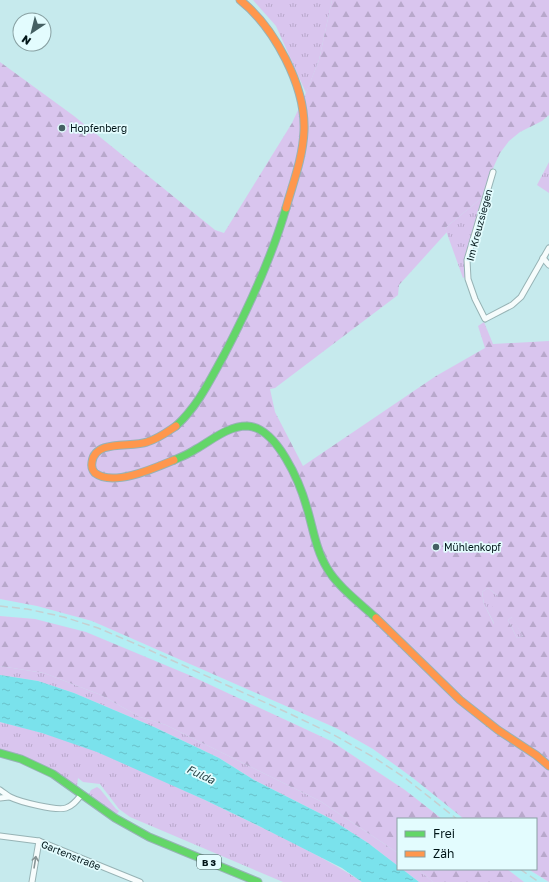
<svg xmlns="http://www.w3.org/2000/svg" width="549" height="882" font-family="'Golos Text',sans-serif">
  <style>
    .built { fill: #b4eef4 }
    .grass { fill: url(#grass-tufts) }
    .forest { fill: url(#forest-firs); fill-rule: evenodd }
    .water { fill: url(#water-ripples) }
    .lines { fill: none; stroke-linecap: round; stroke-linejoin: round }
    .street-casing { stroke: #97b3b5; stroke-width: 7 }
    .fast-casing { stroke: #97b3b5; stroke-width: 9 }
    .slow-casing { stroke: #97b3b5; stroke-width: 9 }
    .street { stroke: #f6fcfc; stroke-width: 5 }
    .fast { stroke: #63d668; stroke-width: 7 }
    .slow { stroke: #ff974d; stroke-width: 7 }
    .rail { stroke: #c5d0d1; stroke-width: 1.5; stroke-dasharray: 8 4; stroke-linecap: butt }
    .oneway { stroke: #879495 }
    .poi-dot { fill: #456063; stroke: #e3fcfe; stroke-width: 1.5 }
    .labels { text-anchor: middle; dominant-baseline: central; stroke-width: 3.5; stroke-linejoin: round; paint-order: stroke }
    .shield { fill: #e3fcfe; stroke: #445a5d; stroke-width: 1 }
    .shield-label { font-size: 9px; font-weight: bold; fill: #001518 }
    .poi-label { font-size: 10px; fill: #001518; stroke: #e3fcfe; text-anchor: start }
    .street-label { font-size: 10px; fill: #001518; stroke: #e3fcfe }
    .water-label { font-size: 11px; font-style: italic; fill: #1f3b3e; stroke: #e3fcfe }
  </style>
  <defs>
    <pattern id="grass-tufts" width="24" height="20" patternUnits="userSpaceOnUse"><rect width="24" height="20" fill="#d9c5ee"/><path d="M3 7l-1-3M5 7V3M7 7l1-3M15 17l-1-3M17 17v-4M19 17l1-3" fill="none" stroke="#b8a8cb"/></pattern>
    <pattern id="forest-firs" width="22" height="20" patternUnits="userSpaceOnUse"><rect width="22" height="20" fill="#d9c5ee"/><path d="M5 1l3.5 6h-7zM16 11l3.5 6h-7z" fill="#b8a8cb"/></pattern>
    <pattern id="water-ripples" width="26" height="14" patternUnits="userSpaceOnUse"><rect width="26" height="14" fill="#7ae2ec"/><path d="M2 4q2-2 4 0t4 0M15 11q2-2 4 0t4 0" fill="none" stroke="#68c1ca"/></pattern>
  </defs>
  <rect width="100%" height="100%" fill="#c6eaed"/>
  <g class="built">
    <polygon points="0,599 37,606 92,621 336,728 373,749 413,778 464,819 442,819 405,790 331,741 189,675 35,619 0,616"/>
    <polygon points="507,869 528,869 548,882 524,882"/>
  </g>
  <g class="grass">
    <polygon points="253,0 332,0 319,60 306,93 276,26"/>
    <polygon points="549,162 549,193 537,185"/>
    <polygon points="483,197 464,263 465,277 463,278 445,228"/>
    <polygon points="488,588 498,596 495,625 484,604 482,592"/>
    <polygon points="512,617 523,636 517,638 508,620"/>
    <polygon points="0,666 44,673 101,695 140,717 166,725 320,801 398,853 398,866 368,843 329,818 254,780 219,758 154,727 74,693 38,681 0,675"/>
    <path d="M0,722C33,730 67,739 98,752C145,772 191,793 236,815C279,836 323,856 362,882H283L130,817L119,809L100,784L83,782L78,778L77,786L55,771L38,762L0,750Z"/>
    <polygon points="97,787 100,789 116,809 119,811 117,814 89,794 91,790"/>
    <polygon points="402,869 418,869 433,882 419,882"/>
  </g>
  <g class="forest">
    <path d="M332,0H549V115L542,121L520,132L509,141L500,153L494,166L483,197L445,228L447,232L399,285L398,295L275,388L270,389L275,412L303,466L436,376L485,348L478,326L484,322L493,344L549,341V882L528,869H536V819H464L413,778L373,749L336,728L92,621L37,606L0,599V62L74,116L215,230L224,233L292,123L305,95L319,60ZM488,588L498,596L492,605L494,624L484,604L482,592ZM512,617V618L523,636L517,638L508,620Z"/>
    <polygon points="0,616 35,619 86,632 189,675 331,741 405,790 442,819 398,819 398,853 320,801 166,725 140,717 101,695 44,673 0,666"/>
    <polygon points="418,869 507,869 524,882 433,882"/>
  </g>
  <polygon class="water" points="0,675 38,681 74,693 154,727 219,758 254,780 329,818 368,843 398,866 398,869 402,869 419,882 362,882 342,868 259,826 205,800 97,752 42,733 0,722"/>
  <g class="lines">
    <defs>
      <g id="street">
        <polyline points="493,172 467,260 468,279 475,299 485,319 512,305 521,297 549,248"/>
        <polyline points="543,258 549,265"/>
        <path d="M0,790C3,792 7,795 10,797C20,802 56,811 66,808C73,806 77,800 82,794"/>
        <polyline points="0,798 9,797"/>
        <polyline points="0,836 39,841 140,882"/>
        <polyline points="32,882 39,841"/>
      </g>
      <g id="fast">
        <path d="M176,426C198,406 210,380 224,355C249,307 271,260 286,208"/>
        <path d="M174,460C181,457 189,454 196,449C212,440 228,426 247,426C277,427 300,483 307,508C313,528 316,550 327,568C337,586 361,604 376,618"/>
        <polyline points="0,753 21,759 53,774 115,818 149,837 258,882"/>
      </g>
      <g id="slow">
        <path d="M240,0C274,27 306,86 304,131C303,157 293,183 286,208"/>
        <path d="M174,460C155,468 113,487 95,473C92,470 91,467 92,462C95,439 131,448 147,442C158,439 167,432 176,426"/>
        <polyline points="376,618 460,700 498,730 536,755 549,766"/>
      </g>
    </defs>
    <use href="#street" class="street-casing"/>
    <use href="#fast" class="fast-casing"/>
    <use href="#slow" class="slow-casing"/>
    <use href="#street" class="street"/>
    <use href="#fast" class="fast"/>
    <use href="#slow" class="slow"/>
    <g class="rail">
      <polyline points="0,606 27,609 64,617 98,628 136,644 286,712 334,735 375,758 405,778 457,819"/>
      <polyline points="520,869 539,882"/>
    </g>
  </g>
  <defs><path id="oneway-shaft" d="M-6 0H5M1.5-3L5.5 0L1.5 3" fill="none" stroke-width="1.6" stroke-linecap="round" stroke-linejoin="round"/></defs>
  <use class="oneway" href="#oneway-shaft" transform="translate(35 862) rotate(-81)"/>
  <g class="poi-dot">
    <circle cx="62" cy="128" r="4"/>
    <circle cx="436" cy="547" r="4"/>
  </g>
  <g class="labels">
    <rect class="shield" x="197" y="855" width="24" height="14" rx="3"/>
    <g class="shield-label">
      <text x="209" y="862">B 3</text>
    </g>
    <g class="poi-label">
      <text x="70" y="128">Hopfenberg</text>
      <text x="444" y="547">Mühlenkopf</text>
    </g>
    <g class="street-label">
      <text transform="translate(479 225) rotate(-75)">Im Kreuzsiegen</text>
      <text transform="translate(71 855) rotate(22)">Gartenstraße</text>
    </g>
    <g class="water-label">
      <text transform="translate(201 774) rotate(25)">Fulda</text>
    </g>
  </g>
  <rect x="397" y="818" width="140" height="52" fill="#e3fcfe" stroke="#88a0a2"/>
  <rect x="405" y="831" width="20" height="6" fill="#63d668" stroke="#88a0a2"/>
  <text x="433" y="838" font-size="12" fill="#001518">Frei</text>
  <rect x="405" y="851" width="20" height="6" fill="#ff974d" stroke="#88a0a2"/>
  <text x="433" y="858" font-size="12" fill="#001518">Zäh</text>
  <g transform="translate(32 32) rotate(215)"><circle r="19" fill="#e3fcfe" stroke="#88a0a2"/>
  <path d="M0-3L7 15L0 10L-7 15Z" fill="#456063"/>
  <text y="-6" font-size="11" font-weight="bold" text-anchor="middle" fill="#001518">N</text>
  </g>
</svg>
